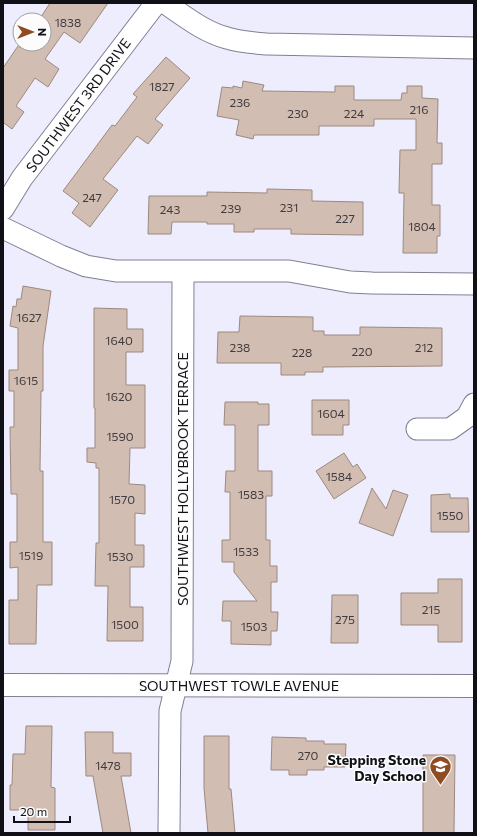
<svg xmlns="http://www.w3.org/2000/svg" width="477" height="836" font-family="Commissioner,sans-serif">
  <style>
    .building { fill: #d2bdb2; stroke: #9d897f }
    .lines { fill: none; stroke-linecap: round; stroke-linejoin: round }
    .minor-casing { stroke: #818093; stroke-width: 23 }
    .tertiary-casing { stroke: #818093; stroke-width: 24 }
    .minor { stroke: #fff; stroke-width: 21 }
    .tertiary { stroke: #fff; stroke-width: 22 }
    .labels { text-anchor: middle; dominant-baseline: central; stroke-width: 3; stroke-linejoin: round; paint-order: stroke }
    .number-label { font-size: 12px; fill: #403b3e }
    .street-label { font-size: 14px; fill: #101017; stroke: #fcfcfc }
    .poi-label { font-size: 14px; font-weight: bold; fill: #101017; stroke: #fcfcfc; text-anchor: end }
  </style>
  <rect width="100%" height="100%" fill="#ededfe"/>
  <g class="building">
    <polygon points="50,3 108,3 80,43 64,32 45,59 59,69 48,87 35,78 16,106 24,112 12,129 4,123 3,125 3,68 20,43 20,48 22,44 44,44 44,20 39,20"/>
    <polygon points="166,57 190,78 155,119 163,125 148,144 137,136 103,179 118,190 90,227 72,213 79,203 63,191 112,125 115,126 137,97 133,94"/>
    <polygon points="243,81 264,85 262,91 335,92 335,86 354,86 354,100 401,100 402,93 407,93 407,86 422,86 422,98 438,99 437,143 442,143 442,164 432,164 432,205 440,205 440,236 437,236 437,253 403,253 404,193 399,193 400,150 416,150 416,119 374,119 374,126 319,126 319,135 254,135 253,139 236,135 239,120 217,116 222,87 233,88 233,86 242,88"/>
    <polygon points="267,189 312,190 312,201 363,202 363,235 291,234 291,229 254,229 254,232 234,232 234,224 207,224 207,222 172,222 171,234 148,234 149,196 207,196 207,192 267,193"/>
    <polygon points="23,286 51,291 43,346 43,391 41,391 40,471 43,471 43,542 52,542 52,585 37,585 36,644 9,644 9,600 18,600 18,567 10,568 10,542 17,542 17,494 11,494 10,427 14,427 14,391 9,391 9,370 18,370 18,328 10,326 13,306 16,307 17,299 21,299"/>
    <polygon points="94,308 127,309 127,329 143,329 143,352 126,352 126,385 145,385 145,448 130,448 129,484 145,485 145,514 135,513 135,545 144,545 144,567 130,567 130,607 143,607 143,641 107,641 108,586 95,586 96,543 99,543 99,468 96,468 96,463 87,462 87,448 95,448 95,408 94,408"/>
    <polygon points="240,316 313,317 313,331 324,331 324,335 360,335 360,327 442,328 442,366 323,367 323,372 305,372 305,375 281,375 281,363 217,363 218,332 239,332"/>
    <polygon points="312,400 349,400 349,425 343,425 343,435 312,435"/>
    <polygon points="225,402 258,402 258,404 269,404 269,425 258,425 258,471 272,471 272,496 266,496 266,540 270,540 270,566 277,566 277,582 271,582 271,612 278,612 277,631 271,631 271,645 231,644 231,621 222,621 223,601 257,601 234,572 234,562 222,562 222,540 230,540 230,492 225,492 226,471 235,471 235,425 224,425"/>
    <polygon points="344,453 353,467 357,464 366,478 334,499 316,471"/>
    <polygon points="372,488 386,509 393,490 408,495 393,536 359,523"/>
    <polygon points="450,494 450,498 468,498 469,532 431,532 431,495"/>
    <polygon points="438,579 462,579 462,642 438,642 438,625 401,625 401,593 438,593"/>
    <polygon points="332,595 358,595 358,643 331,643"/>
    <polygon points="26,726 52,726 51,787 55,788 55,830 28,830 28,810 10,810 10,785 12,785 13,754 25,754"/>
    <polygon points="85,732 113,732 113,753 131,753 131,776 121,776 131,833 103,833 93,776 86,776"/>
    <polygon points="204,736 229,736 229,789 231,789 235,833 208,833 204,788"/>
    <polygon points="272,737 306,738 306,741 324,741 324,744 346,744 345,767 324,767 324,770 307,770 307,775 289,775 289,770 271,770"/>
    <polygon points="423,755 455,755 454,833 423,833"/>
  </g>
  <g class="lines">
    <defs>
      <g id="minor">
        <path d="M165,3C184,16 204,32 227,38C240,42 254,43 267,44L474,48"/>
        <polyline points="3,209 22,178 156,3"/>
        <polyline points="3,228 61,256 86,266 116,271 289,271 350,282 372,283 474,284"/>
        <polyline points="417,429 450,429 467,417 474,404"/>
        <polyline points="169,833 170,711 182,661 183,272"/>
      </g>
      <polyline id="tertiary" points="3,685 474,686"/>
    </defs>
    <use href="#minor" class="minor-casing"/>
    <use href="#tertiary" class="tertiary-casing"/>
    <use href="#minor" class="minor"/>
    <use href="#tertiary" class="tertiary"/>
  </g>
  <defs>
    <symbol id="school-pin" viewBox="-11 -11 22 30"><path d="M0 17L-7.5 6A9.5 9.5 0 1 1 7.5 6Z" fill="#914b23" stroke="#fcfcfc"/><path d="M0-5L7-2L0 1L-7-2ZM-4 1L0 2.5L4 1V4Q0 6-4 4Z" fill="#fff"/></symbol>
  </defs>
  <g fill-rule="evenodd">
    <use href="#school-pin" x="428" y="754" width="25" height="34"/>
  </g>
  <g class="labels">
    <g class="number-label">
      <text x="68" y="22">1838</text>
      <text x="162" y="86">1827</text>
      <text x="240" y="102">236</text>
      <text x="419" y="109">216</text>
      <text x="298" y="113">230</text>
      <text x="354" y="113">224</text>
      <text x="92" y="197">247</text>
      <text x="289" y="207">231</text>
      <text x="231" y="208">239</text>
      <text x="170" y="209">243</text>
      <text x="345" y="218">227</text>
      <text x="422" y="226">1804</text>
      <text x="29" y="317">1627</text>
      <text x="119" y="340">1640</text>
      <text x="240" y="347">238</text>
      <text x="424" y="347">212</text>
      <text x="362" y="351">220</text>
      <text x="302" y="352">228</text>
      <text x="26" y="380">1615</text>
      <text x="119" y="396">1620</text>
      <text x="331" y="413">1604</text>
      <text x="120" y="436">1590</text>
      <text x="339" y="476">1584</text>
      <text x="251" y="494">1583</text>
      <text x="122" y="499">1570</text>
      <text x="450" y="515">1550</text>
      <text x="246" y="551">1533</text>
      <text x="31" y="555">1519</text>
      <text x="120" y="556">1530</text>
      <text x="431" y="609">215</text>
      <text x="345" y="619">275</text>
      <text x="125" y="624">1500</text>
      <text x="254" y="626">1503</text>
      <text x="308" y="755">270</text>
      <text x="108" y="765">1478</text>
    </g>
    <g class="street-label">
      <text transform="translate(78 105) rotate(-53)">SOUTHWEST 3RD DRIVE</text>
      <text transform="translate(182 479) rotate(-90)">SOUTHWEST HOLLYBROOK TERRACE</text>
      <text x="239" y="685">SOUTHWEST TOWLE AVENUE</text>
    </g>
    <g class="poi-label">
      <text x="426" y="759">Stepping Stone<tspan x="426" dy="16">Day School</tspan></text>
    </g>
  </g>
  <rect width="477" height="836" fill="none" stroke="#101017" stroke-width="8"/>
  <g transform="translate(32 32) rotate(90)"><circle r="19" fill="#fcfcfc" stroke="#9e9ea0"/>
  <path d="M0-3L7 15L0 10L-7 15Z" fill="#914b23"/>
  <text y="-6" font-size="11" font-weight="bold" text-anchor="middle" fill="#101017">N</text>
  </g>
  <path d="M14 816v6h56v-6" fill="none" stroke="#101017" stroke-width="2"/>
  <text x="20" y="816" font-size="12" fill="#101017" stroke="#fcfcfc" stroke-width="3" paint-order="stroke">20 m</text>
</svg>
